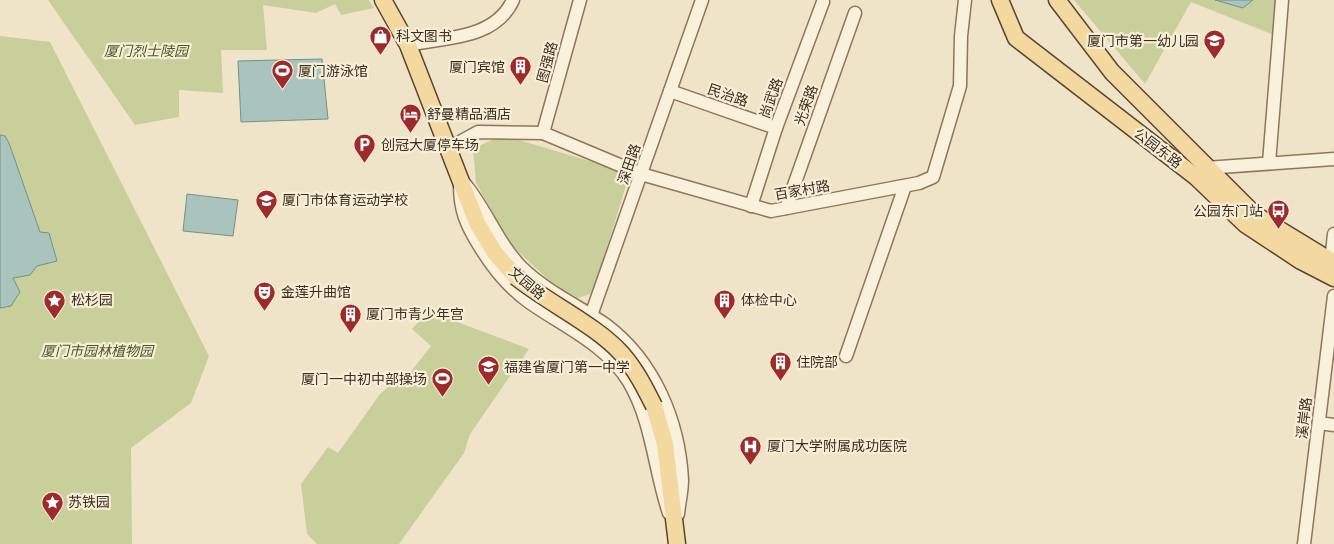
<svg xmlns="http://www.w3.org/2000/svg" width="1334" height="544" font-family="'Crimson Pro','Noto Sans SC',serif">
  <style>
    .green { fill: #c9cf9b }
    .water { fill: #a9c4bc; stroke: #6f938a }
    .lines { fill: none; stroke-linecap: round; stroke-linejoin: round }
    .minor-casing { stroke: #8d765c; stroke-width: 15 }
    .major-casing { stroke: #5b4430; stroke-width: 19 }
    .minor { stroke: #faf1dc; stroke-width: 12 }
    .major { stroke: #f3d9a0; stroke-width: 16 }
    .major-bridge-casing { stroke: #5b4430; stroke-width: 19; stroke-linecap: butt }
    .major-bridge { stroke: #f3d9a0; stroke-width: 16 }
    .labels { text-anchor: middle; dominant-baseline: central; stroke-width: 4.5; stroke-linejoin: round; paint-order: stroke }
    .poi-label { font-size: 14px; fill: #3d2e20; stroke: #f7eed8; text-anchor: start }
    .park-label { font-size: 14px; font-style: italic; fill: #4d5a26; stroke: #f7eed8 }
    .street-label { font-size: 14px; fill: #3d2e20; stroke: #f7eed8 }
  </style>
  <rect width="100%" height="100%" fill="#f0e4c8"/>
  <g class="green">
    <polygon points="48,0 369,0 374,8 341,15 335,4 316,13 263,5 267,50 221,50 223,93 179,90 179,117 135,125"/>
    <polygon points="1074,0 1277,0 1274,35 1191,2 1145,84"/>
    <polygon points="0,36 50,42 209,356 191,403 131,448 132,544 0,544"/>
    <polygon points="502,135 630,173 593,293 578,298 554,285 511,245 476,183 473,149"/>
    <polygon points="428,311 529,349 470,434 464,453 399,544 317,544 307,534 301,484 328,447 338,453 380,394 392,384 406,378 431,346 412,329"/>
  </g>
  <g class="water">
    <polygon points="1215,0 1253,0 1243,8"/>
    <polygon points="322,59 328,119 241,122 238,61"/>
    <polygon points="0,135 5,136 9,143 40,232 49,233 57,261 37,266 30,275 13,278 20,292 11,306 0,308"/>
    <polygon points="187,194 238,200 233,236 183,231"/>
  </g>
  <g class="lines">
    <defs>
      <g id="minor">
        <path d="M408,45C444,37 495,40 513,0"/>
        <polyline points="670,91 776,128"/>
        <polyline points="543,133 580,0"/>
        <polyline points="449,148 478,132 543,133 641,174 771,211 919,183 933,177 960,86 961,36 965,0"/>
        <polyline points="1269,163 1282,0"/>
        <polyline points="1206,168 1334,159"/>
        <path d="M464,183C486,209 497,242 521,267C545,291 579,306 606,325C654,361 679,421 682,480C682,491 679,503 678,514"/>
        <path d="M460,185C460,210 466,224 479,245C492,267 508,287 529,302C563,326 607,345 629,382C653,423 654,469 669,513"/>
        <polyline points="751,206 776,128 823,2"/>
        <polyline points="786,208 855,13"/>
        <polyline points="1331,262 1334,234"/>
        <polyline points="588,324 702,0"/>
        <polyline points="846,356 905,186"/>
        <polyline points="1319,423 1334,425"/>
        <polyline points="1304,544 1334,296"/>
      </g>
      <g id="major">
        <polyline points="383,0 408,45 477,223 495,253 516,277"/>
        <polyline points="1000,0 1016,38 1196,177 1245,224 1301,261 1334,278"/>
        <polyline points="1057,0 1112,72 1254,214 1334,263"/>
        <polyline points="654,406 665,444 677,544"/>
      </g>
    </defs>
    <use href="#minor" class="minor-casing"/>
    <use href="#major" class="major-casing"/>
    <use href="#minor" class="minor"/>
    <use href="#major" class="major"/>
    <defs>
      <path id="major-bridge" d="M516,277C548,303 596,325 622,354C636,370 645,388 654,406"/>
    </defs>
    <use href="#major-bridge" class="major-bridge-casing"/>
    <use href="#major-bridge" class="major-bridge"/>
  </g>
  <defs>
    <symbol id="shop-pin" viewBox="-11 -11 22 30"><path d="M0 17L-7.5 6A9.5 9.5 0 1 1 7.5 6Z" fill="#9e2a2b" stroke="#f7eed8"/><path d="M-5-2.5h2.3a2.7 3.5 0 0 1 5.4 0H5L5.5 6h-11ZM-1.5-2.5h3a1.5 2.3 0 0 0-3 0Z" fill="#fff"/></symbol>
    <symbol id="school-pin" viewBox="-11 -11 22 30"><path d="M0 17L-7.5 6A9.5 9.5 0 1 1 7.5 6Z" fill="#9e2a2b" stroke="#f7eed8"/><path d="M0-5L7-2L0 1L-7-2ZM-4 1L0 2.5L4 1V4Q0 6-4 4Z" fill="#fff"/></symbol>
    <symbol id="building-pin" viewBox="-11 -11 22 30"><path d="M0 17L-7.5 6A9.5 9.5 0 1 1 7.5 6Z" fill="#9e2a2b" stroke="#f7eed8"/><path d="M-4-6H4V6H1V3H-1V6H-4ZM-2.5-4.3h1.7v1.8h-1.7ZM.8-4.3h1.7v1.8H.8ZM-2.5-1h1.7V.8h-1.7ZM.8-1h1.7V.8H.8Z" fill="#fff"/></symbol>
    <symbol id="stadium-pin" viewBox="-11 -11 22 30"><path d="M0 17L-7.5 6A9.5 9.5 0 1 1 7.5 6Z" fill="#9e2a2b" stroke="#f7eed8"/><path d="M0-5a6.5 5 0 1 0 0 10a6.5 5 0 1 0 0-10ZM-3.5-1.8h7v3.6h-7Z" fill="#fff"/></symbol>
    <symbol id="hotel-pin" viewBox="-11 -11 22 30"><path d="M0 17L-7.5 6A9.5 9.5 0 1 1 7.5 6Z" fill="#9e2a2b" stroke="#f7eed8"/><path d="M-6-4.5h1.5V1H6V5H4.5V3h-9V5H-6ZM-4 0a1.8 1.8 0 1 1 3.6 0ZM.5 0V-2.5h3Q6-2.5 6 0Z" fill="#fff"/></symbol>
    <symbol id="parking-pin" viewBox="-11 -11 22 30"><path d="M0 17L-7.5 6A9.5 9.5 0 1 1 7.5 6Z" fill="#9e2a2b" stroke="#f7eed8"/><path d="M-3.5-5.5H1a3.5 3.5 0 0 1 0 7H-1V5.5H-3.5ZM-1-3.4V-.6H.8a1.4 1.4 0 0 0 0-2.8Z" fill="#fff"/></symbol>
    <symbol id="bus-pin" viewBox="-11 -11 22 30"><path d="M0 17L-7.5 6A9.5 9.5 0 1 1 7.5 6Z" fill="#9e2a2b" stroke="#f7eed8"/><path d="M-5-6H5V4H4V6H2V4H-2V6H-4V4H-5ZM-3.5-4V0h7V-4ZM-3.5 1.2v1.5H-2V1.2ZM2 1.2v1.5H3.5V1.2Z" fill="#fff"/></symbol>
    <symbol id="theatre-pin" viewBox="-11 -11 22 30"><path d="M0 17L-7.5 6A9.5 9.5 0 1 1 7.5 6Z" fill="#9e2a2b" stroke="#f7eed8"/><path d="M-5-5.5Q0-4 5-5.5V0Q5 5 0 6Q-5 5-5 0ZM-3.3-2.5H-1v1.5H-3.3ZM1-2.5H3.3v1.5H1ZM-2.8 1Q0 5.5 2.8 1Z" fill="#fff"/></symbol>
    <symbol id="sight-pin" viewBox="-11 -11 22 30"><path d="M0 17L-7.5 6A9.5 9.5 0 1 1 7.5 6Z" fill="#9e2a2b" stroke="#f7eed8"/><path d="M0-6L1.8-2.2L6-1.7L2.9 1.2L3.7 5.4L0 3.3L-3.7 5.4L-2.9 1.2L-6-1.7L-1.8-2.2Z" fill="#fff"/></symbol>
    <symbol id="hospital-pin" viewBox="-11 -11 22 30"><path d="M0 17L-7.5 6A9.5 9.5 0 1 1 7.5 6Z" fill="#9e2a2b" stroke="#f7eed8"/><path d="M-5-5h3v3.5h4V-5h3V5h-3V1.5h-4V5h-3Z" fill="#fff"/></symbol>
  </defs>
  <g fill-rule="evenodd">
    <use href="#shop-pin" x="368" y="24" width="25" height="34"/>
    <use href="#school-pin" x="1202" y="28" width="25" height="34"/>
    <use href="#building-pin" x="508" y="54" width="25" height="34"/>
    <use href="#stadium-pin" x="270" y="58" width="25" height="34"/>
    <use href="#hotel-pin" x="398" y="102" width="25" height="34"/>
    <use href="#parking-pin" x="352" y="132" width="25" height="34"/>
    <use href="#school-pin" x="254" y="188" width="25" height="34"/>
    <use href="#bus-pin" x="1266" y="198" width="25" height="34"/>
    <use href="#theatre-pin" x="252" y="280" width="25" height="34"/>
    <use href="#sight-pin" x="42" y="288" width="25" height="34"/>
    <use href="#building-pin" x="712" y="288" width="25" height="34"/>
    <use href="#building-pin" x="338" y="302" width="25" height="34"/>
    <use href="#building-pin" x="768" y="350" width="25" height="34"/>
    <use href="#school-pin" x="476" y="354" width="25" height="34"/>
    <use href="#stadium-pin" x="430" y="366" width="25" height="34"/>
    <use href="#hospital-pin" x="738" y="434" width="25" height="34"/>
    <use href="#sight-pin" x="40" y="490" width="25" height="34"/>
  </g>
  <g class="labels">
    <g class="poi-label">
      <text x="396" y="36">科文图书</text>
      <text x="1199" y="41" text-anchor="end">厦门市第一幼儿园</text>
      <text x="505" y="67" text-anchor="end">厦门宾馆</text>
      <text x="298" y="71">厦门游泳馆</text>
      <text x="427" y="114">舒曼精品酒店</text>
      <text x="381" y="145">创冠大厦停车场</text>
      <text x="282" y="200">厦门市体育运动学校</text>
      <text x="1263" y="211" text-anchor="end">公园东门站</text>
      <text x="281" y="292">金莲升曲馆</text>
      <text x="71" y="300">松杉园</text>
      <text x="741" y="300">体检中心</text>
      <text x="366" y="314">厦门市青少年宫</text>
      <text x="796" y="362">住院部</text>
      <text x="504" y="367">福建省厦门第一中学</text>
      <text x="427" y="379" text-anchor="end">厦门一中初中部操场</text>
      <text x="767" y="446">厦门大学附属成功医院</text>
      <text x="68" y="502">苏铁园</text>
    </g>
    <g class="park-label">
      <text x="146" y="51">厦门烈士陵园</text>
      <text x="97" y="351">厦门市园林植物园</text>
    </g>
    <g class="street-label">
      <text transform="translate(547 62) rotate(-75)">图强路</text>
      <text transform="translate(728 95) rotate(19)">民治路</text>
      <text transform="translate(771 98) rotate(-70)">尚武路</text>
      <text transform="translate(806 105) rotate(-70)">光荣路</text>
      <text transform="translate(1158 148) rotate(37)">公园东路</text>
      <text transform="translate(629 164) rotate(-71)">深田路</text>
      <text transform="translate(802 190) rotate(-10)">百家村路</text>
      <text transform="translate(527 283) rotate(40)">文园路</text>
      <text transform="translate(1304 418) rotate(-83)">溪岸路</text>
    </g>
  </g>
</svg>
